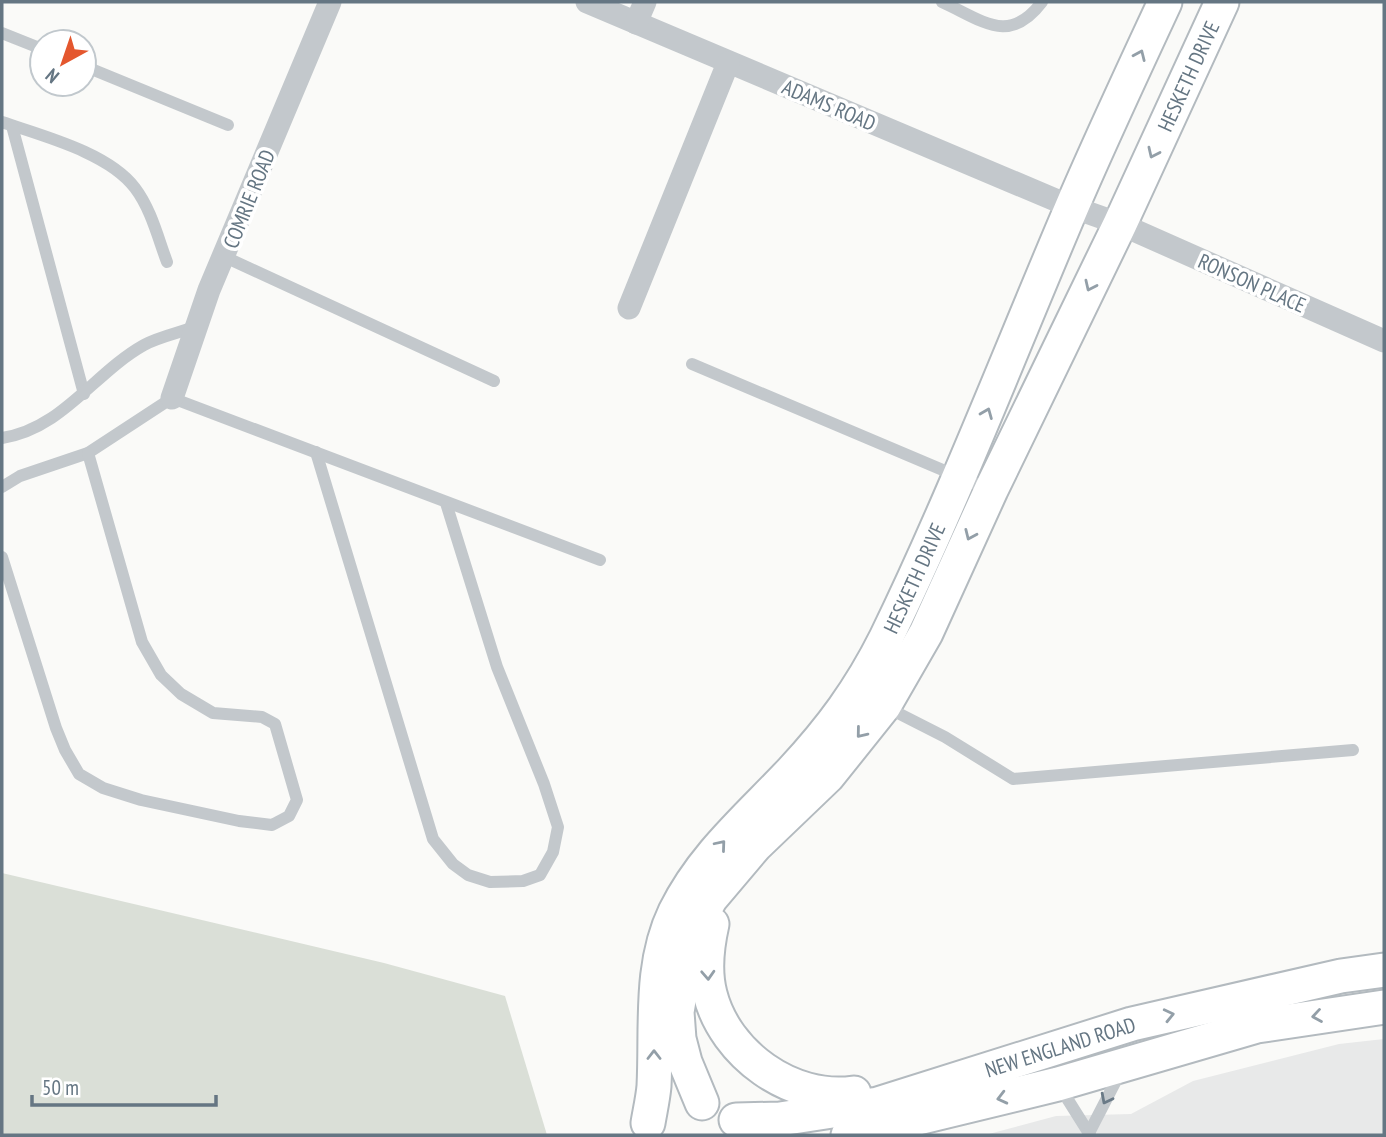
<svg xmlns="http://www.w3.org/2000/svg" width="1386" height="1137" font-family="'PT Sans Narrow',sans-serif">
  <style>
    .built { fill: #e8e9e9 }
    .green { fill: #dadfd7 }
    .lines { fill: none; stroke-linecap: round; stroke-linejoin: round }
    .secondary-casing { stroke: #b3babf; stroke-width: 37 }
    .lane { stroke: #c3c8cc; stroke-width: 12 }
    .street { stroke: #c3c8cc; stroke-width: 23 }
    .secondary { stroke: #fff; stroke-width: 33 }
    .oneway { stroke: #939fa8 }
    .oneway2 { stroke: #6a7a87 }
    .labels { text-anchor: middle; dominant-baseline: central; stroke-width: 7; stroke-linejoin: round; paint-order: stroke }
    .street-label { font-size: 21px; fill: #657683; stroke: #fff }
  </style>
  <rect width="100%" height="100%" fill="#fafaf8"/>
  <polygon class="built" points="1384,1039 1384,1135 985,1135 1056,1116 1131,1114 1193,1081 1339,1044"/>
  <polygon class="green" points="2,873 384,963 505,996 547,1135 2,1135"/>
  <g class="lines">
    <defs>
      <g id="secondary">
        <path d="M712,924C707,946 704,971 710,994C725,1054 791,1102 854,1093"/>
        <path id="s1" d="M702,1103L685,1062L679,1039L677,1012L688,948L698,921L711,898L755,846L828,776L884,706L926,633L991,490L1120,224L1222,2"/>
        <path id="s2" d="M736,1120L780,1119L878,1104L1132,1024L1341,976L1384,970"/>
        <path id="s3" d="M648,1123C650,1111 653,1098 654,1086C657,1027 649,966 675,912C703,855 750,816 792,771C831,729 860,690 886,638C954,498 1010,352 1071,209C1101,139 1133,71 1165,2"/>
        <polyline points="848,1135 1058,1084 1257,1026 1384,1007"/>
      </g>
    </defs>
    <use href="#secondary" class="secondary-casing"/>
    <g class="lane">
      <path d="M942,2C982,20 1009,46 1042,2"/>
      <polyline points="2,33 42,49"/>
      <polyline points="84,66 228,125"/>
      <path d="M2,122C43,136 109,153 135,188C151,209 158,238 167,262"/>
      <polyline points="12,126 84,394"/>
      <polyline points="225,257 494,381"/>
      <polyline points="692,364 990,490"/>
      <path d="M2,438C62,429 94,373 144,345C159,337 178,333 195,327"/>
      <polyline points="316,452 433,839 453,864 468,875 490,882 523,881 540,875 553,852 558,827 544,784 497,667 446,503"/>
      <polyline points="2,487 20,476 88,453 172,398 600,560"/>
      <polyline points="2,557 56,728 65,750 79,774 103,788 141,800 239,821 272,825 289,816 297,800 275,724 262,717 213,713 181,694 161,675 142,642 88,453"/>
      <polyline points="886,707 945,737 1013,779 1353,750"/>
      <polyline points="1058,1084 1090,1135"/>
      <polyline points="1089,1133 1121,1071"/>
    </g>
    <g class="street">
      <polyline points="587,2 1072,207 1120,224 1384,341"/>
      <polyline points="636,23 645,2"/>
      <polyline points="629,308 728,63"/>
      <polyline points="172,398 209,290 330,2"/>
    </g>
    <use href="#secondary" class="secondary"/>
  </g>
  <defs><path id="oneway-chevron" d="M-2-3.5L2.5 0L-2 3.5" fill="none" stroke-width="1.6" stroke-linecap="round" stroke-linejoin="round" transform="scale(1.75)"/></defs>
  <g class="oneway">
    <use href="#oneway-chevron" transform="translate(1140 55) rotate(-66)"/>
    <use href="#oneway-chevron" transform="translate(1153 153) rotate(115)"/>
    <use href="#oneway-chevron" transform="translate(1090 286) rotate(115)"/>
    <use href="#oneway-chevron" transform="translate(987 413) rotate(-68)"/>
    <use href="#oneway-chevron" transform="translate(970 535) rotate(114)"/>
    <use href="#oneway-chevron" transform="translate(861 733) rotate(129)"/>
    <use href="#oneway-chevron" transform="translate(721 845) rotate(-50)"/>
    <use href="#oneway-chevron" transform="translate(708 975) rotate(87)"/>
    <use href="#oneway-chevron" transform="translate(1169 1015) rotate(-13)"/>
    <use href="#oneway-chevron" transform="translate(1317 1016) rotate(171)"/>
    <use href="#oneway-chevron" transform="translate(654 1055) rotate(-90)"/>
    <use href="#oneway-chevron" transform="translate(1002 1098) rotate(166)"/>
  </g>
  <use class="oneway2" href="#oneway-chevron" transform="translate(1106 1099) rotate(117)"/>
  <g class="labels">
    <g class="street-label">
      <text stroke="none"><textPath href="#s1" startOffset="1174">HESKETH DRIVE</textPath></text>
      <text transform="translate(829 105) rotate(23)">ADAMS ROAD</text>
      <text transform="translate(249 199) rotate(-68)">COMRIE ROAD</text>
      <text transform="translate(1252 283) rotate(24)">RONSON PLACE</text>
      <text stroke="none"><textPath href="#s3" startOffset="628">HESKETH DRIVE</textPath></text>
      <text stroke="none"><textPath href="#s2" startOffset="334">NEW ENGLAND ROAD</textPath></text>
    </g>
  </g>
  <rect width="1386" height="1137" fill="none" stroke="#657683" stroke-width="7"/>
  <g transform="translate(63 63) rotate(220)"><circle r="33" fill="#ffffff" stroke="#c1c8cd" stroke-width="2"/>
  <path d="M0-5L12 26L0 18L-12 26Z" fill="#e4572e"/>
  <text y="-10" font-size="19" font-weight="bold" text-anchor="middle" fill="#657683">N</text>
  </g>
  <path d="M32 1095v10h184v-10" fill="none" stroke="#657683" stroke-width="3.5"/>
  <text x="42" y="1095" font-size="21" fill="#657683" stroke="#ffffff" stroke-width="5" paint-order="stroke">50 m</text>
</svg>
